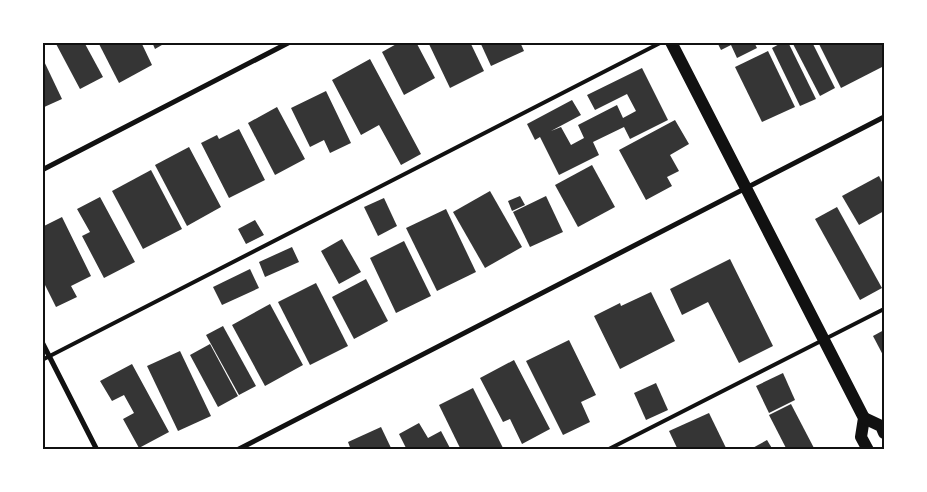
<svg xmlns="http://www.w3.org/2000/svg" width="927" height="492" font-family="'DM Sans',sans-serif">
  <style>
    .building { fill: #353535 }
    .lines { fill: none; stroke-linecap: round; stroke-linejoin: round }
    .service { stroke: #111; stroke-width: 4 }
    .minor { stroke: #111; stroke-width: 5 }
    .primary { stroke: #111; stroke-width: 12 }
    .neatline { fill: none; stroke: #111; stroke-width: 2 }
  </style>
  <rect width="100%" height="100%" fill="#fff"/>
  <g class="building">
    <polygon points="55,42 84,42 103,77 80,89"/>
    <polygon points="98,42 141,42 152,65 119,83"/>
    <polygon points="152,42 167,42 155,49"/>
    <polygon points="400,42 416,42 435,78 404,95 382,52"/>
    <polygon points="428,42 470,42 484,71 450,88"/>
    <polygon points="480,42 520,42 524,51 491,66"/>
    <polygon points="717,42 754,42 757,48 737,58 731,45 721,50"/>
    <polygon points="783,42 788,42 816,99 800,106 772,48"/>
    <polygon points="792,42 812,42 835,88 820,96"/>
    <polygon points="818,42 884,42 884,66 841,88"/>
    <polygon points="768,51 795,107 762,122 735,67"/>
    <polygon points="42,57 62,99 42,108"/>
    <polygon points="370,59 421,154 401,165 379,125 361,135 332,80"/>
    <polygon points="642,68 668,120 630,139 624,127 593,142 599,155 559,175 540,137 535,140 527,124 572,100 581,115 551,131 561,127 571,145 584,138 578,125 617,105 623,118 636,111 627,94 595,110 587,95"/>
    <polygon points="326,91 351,143 330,153 324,140 310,147 291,108"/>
    <polygon points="277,107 305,159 275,175 248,123"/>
    <polygon points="675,120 689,144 670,155 679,171 667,177 672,186 646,200 619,150"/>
    <polygon points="239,129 265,180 229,198 201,143 217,135 219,139"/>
    <polygon points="189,147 221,207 187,226 155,165"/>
    <polygon points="592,165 615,207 578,227 555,185"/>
    <polygon points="151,170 182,229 143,249 112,191"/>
    <polygon points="879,176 884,186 884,211 859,225 842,196"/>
    <polygon points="490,191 522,247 485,268 453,212"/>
    <polygon points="520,196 525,205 512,211 508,201"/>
    <polygon points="546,196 563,232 530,247 513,212"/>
    <polygon points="100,197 135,262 104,278 82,236 90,232 77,209"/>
    <polygon points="384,198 397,226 378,236 364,207"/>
    <polygon points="837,207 882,288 860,300 815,219"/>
    <polygon points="446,209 476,272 437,291 406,228"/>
    <polygon points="62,217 91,276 71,286 77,297 56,307 42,279 42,227"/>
    <polygon points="255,220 264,235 246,244 238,229"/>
    <polygon points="342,239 361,272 339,284 321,251"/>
    <polygon points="404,241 431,296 396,313 370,258"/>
    <polygon points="292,247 299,262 265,277 259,262"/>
    <polygon points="730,259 773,346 739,363 708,302 682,315 670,289"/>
    <polygon points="250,269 259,288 222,305 213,287"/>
    <polygon points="366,279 388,321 354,339 332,297"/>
    <polygon points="316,283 348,346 310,365 278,302"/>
    <polygon points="651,292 675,341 620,369 594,316 620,303 621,306"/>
    <polygon points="270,304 303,365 265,386 232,325"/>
    <polygon points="223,326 256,386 239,395 206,335"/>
    <polygon points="884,330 884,357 873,336"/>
    <polygon points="569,340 596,395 581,402 590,422 563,435 526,361"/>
    <polygon points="210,344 238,396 218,407 190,355"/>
    <polygon points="180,351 211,416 178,431 147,366"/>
    <polygon points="514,360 550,429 522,444 510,419 503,422 480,378"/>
    <polygon points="132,364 169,432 139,448 123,419 134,413 124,395 112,401 100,381"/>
    <polygon points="783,373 795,400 769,413 756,386"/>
    <polygon points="656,383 668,410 646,420 634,393"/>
    <polygon points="473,388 504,450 461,450 439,405"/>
    <polygon points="791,404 815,450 787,450 769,415"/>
    <polygon points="709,413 727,450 678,450 669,431"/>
    <polygon points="419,423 428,438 441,431 451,450 407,450 399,434"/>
    <polygon points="381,427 392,450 351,450 348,442"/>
    <polygon points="767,440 773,450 749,450"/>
  </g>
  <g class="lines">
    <g class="service">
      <polyline points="42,360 662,42"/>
      <polyline points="607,450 884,309"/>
    </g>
    <g class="minor">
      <polyline points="42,170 290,42"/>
      <polyline points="42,342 97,450"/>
      <polyline points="237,450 884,117"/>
    </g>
    <g class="primary">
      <polyline points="671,42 864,418 861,437 868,450"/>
      <polyline points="864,418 881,426 884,433"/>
    </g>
  </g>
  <rect width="927" height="492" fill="none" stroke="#ffffff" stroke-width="88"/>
  <rect x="44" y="44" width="839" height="404" class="neatline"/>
</svg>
